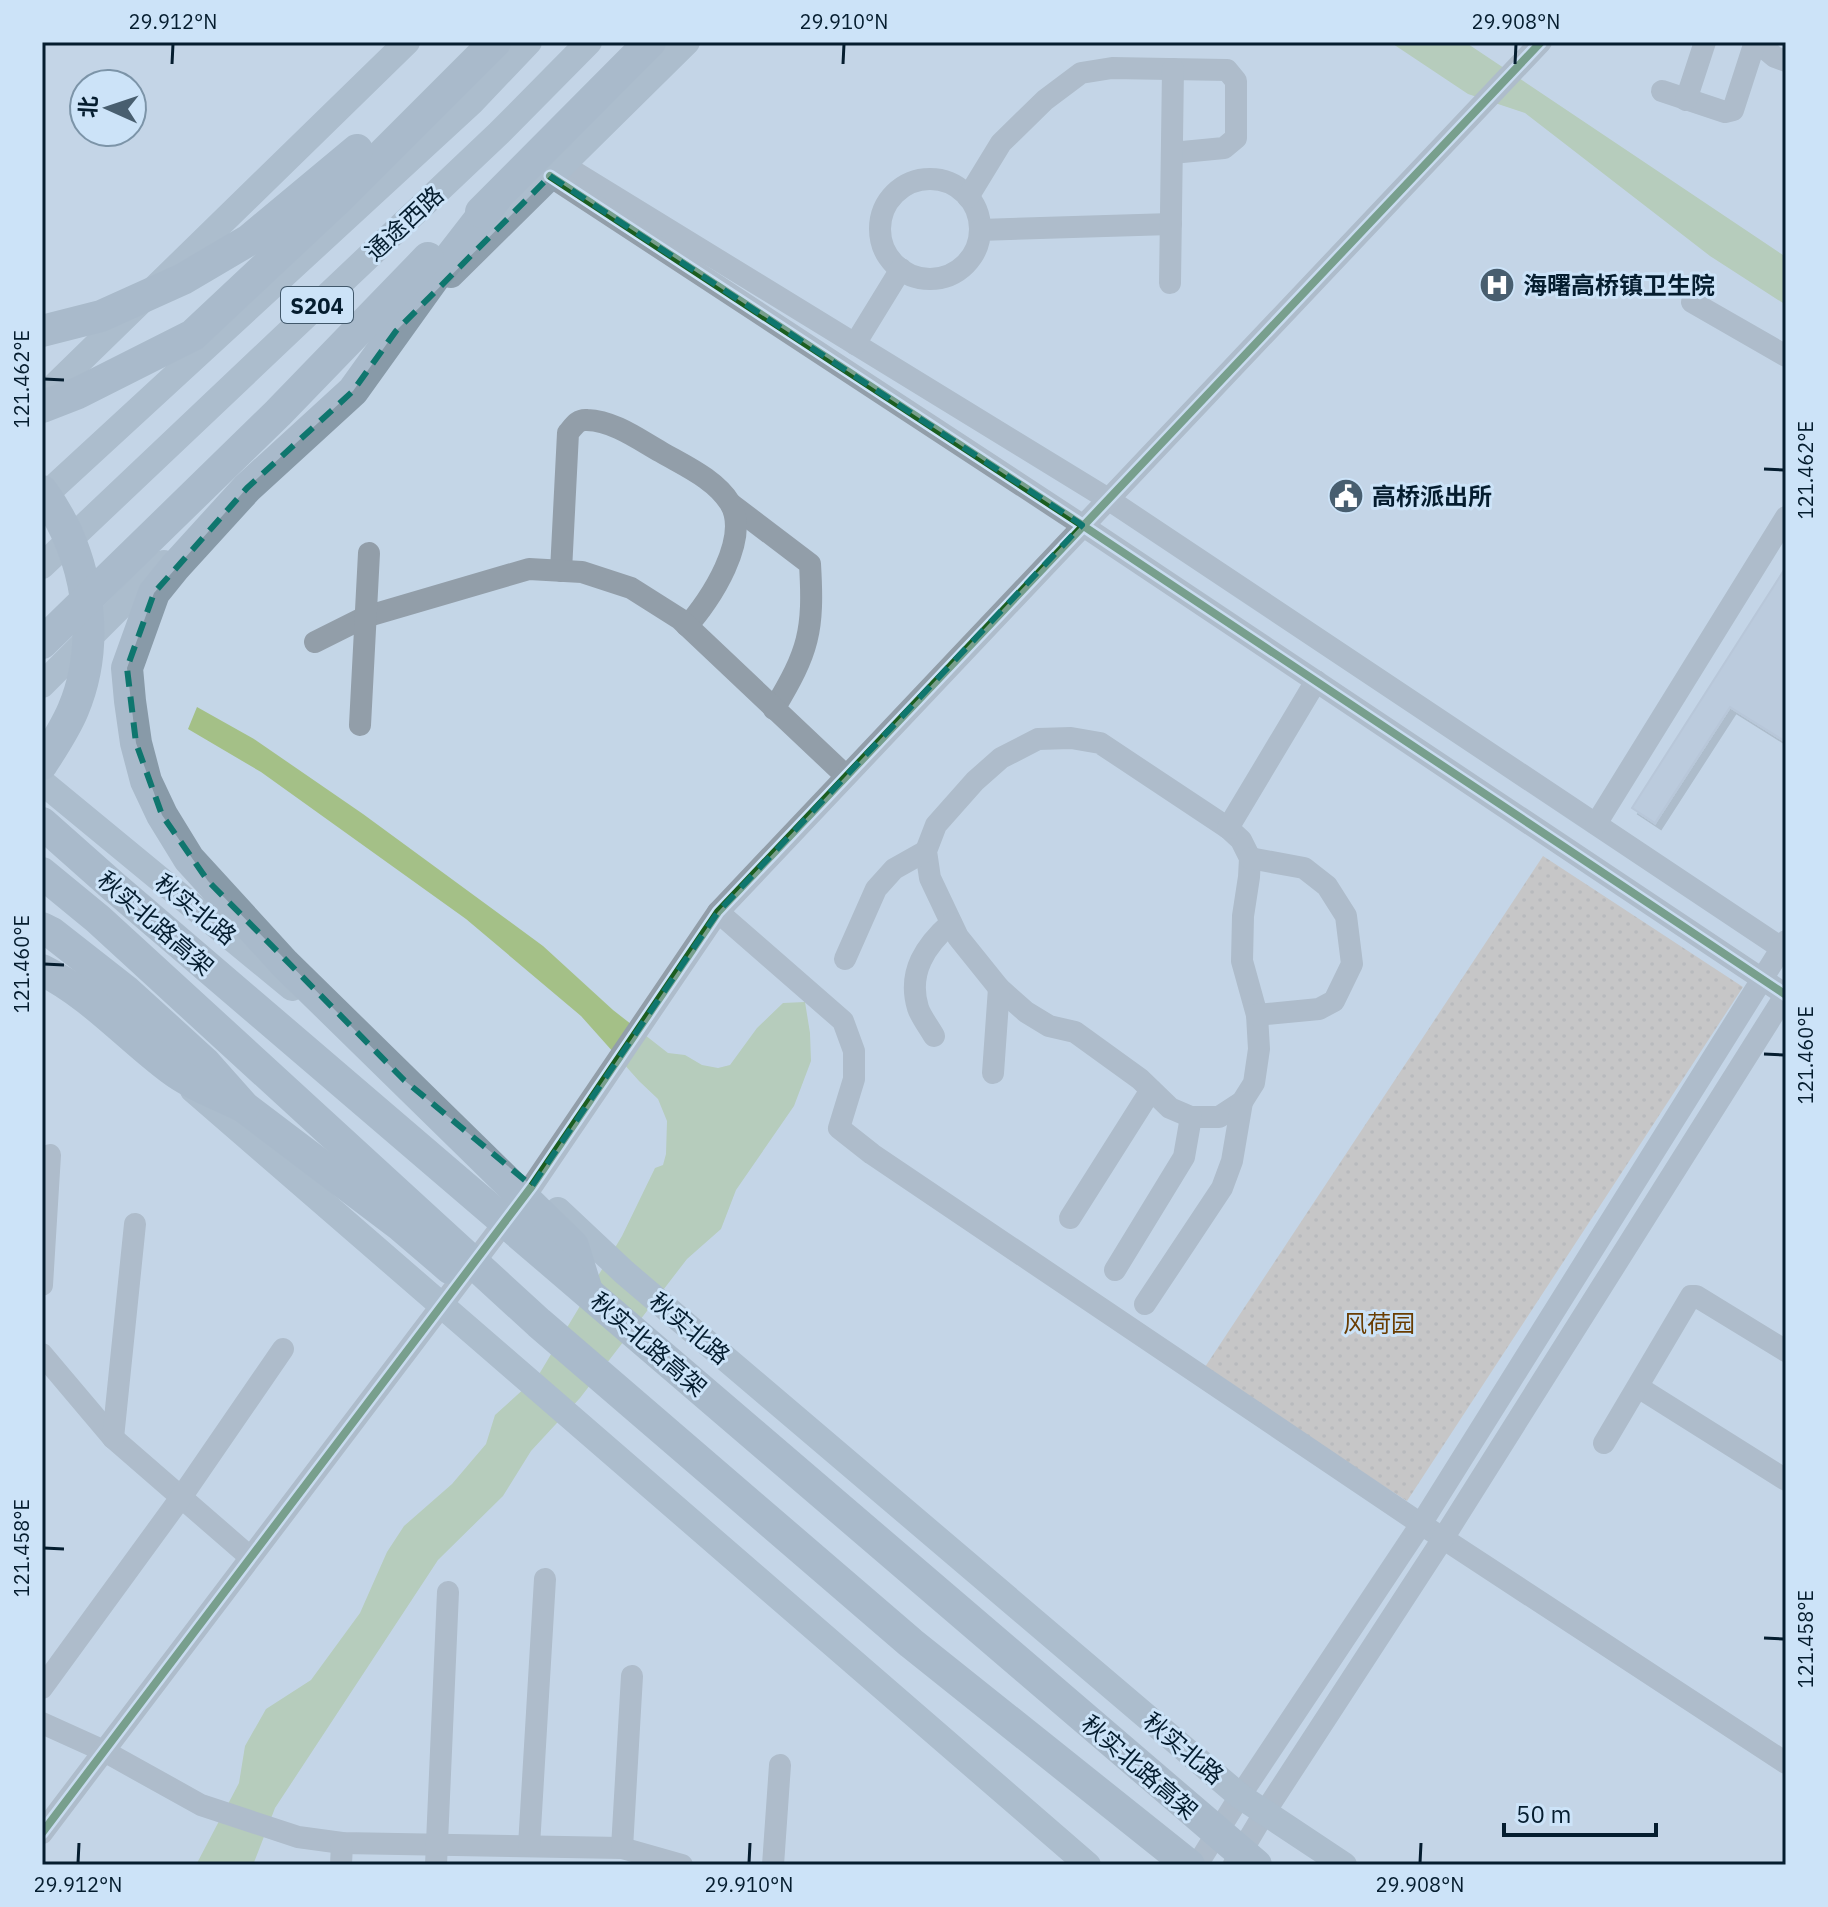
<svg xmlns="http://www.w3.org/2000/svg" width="1828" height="1907" font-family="'IBM Plex Sans','Noto Sans SC',sans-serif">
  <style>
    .grass { fill: url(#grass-dots) }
    .water { fill: #a4c087 }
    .building { fill: #b0bed1; stroke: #a8b6c8; stroke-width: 2; filter: url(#shadow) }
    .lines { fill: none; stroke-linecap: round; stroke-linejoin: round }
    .minor { stroke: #929ea9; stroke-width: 22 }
    .major { stroke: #8e9fad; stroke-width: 26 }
    .highway { stroke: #889aa8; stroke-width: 32 }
    .highway-bridge { stroke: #889aa8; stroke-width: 32 }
    .cycleway-casing { stroke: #cce3f8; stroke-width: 13 }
    .cycleway { stroke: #1b5e20; stroke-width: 8 }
    .marked { fill: none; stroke: #0f766e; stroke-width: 6; stroke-dasharray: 16 10; stroke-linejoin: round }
    .ticks { fill: none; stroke: #051d2f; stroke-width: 3 }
    .labels { text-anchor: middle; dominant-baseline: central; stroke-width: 6; stroke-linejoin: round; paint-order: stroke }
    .shield { fill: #cce3f8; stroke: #41586b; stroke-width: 2 }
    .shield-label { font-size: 22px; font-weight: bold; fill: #051d2f }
    .street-label { font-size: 24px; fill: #051d2f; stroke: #cce3f8 }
    .poi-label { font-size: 24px; font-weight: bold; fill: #051d2f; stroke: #cce3f8; text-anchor: start }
    .park-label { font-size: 24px; fill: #693c00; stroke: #cce3f8 }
    .neatline { fill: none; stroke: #051d2f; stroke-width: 3 }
    .ticks-label { font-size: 20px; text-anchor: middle; fill: #051d2f }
  </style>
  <defs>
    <pattern id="grass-dots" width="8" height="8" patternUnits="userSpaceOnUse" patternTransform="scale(2)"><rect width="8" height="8" fill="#c7b3a0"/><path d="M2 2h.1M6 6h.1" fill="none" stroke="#a99a8a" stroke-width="1.8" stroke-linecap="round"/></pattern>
    <filter id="shadow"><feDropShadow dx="6" dy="6" stdDeviation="0" flood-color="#0004"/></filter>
  </defs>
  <rect width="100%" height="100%" fill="#c4d6e7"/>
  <polygon class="grass" points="1543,856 1743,987 1407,1501 1203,1370"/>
  <g class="water">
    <polygon points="1390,42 1465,42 1786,257 1786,305 1710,256 1525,113 1468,94"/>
    <polygon points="197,707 254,739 363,814 543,946 613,1010 668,1053 685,1055 702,1065 718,1068 730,1065 757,1028 783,1003 805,1002 810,1033 811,1061 794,1106 736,1190 721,1229 687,1259 580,1398 531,1451 503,1496 438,1560 275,1808 253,1865 196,1865 239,1783 245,1746 266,1709 311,1680 360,1613 387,1552 404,1526 452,1484 486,1444 495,1415 538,1376 622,1236 655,1168 663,1165 666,1154 667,1121 658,1099 639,1081 581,1016 466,919 261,772 188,729"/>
  </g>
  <polygon class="building" points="1786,567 1786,742 1730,707 1655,823 1632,808"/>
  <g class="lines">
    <g class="minor">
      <polyline points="1757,42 1775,57 1786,61"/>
      <polyline points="1662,91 1725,112 1733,110 1755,42"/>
      <polyline points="1686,100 1705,42"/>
      <polyline points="563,165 1108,499 1786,951"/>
      <polyline points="550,176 1082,525 1786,995"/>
      <circle cx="930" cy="229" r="50"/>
      <polyline points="968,197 1001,143 1045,100 1081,73 1112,68 1227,70 1236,81 1236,138 1224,148 1172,153"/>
      <polyline points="980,230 1171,224"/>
      <polyline points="1170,283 1173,69"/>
      <polyline points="1692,302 1786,356"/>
      <polyline points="855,344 901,269"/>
      <path d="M731,504L810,564C814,631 809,651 774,709"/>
      <path d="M561,571L568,433C574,426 578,419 587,420C614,421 638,439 661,452C685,466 715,479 730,503C751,538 710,601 687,626"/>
      <polyline points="315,642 365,617 529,569 582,572 631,588 680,619 846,776"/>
      <polyline points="360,725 369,553"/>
      <polygon points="1071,738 1100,743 1228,828 1241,840 1250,858 1249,877 1243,916 1242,961 1257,1015 1259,1049 1254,1083 1242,1102 1219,1117 1191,1117 1170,1108 1140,1079 1075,1032 1049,1026 1026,1012 999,988 958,937 930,878 926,851 936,825 975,781 1001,758 1038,739"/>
      <polyline points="1596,824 1786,517"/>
      <polyline points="1228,828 1316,681"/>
      <polyline points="1250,858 1304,868 1327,886 1346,916 1352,964 1334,1001 1319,1009 1257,1015"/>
      <polyline points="718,912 843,1021 854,1051 854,1079 839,1128 872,1154 1421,1524 1786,1763"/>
      <polyline points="845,959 876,889 894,869 926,851"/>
      <path d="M934,1036C929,1027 921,1017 918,1008C907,972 926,945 951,923"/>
      <polyline points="993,1073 999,988"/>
      <polyline points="1070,1218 1151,1090"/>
      <polyline points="1115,1270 1184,1157 1191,1117"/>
      <polyline points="42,1285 50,1155"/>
      <polyline points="1145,1304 1222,1188 1232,1161 1242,1102"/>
      <polyline points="42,1354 113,1438 250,1557"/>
      <polyline points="1638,1387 1786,1480"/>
      <polyline points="113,1438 135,1224"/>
      <polyline points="1604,1443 1691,1296 1696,1296 1786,1351"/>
      <polyline points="42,1688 182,1496 283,1349"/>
      <polyline points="42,1723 104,1751 201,1805 298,1837 342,1843 622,1848 682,1865"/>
      <polyline points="42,1833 532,1186 718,912 1541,42"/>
      <polyline points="529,1846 545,1579"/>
      <polyline points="622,1848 632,1676"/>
      <polyline points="1234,1864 1265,1812 1444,1537 1786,994"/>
      <polyline points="341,1865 342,1843"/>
      <polyline points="436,1865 448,1592"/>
      <polyline points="773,1865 780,1765"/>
      <polyline points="1197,1865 1240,1796 1421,1524 1786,941"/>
    </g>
    <g class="major">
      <polyline points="451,275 687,42"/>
      <polyline points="42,398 407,42"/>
      <polyline points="42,498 471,103 529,42"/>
      <polyline points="42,566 499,133 589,42"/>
      <polyline points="42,685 164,563"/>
      <polyline points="42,782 292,988"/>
      <polyline points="193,1090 1088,1865"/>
      <polyline points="558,1210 624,1272 1240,1796 1344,1865"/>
    </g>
    <g class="highway">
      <polyline points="42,407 78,393 193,335 339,198 495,42"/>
      <polyline points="42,928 52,933 126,991 204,1062 244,1107 401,1226 450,1268"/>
    </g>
    <g class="highway-bridge">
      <polyline points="496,198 434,278 353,391 247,488 175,567 154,593 127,668 130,701 136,743 146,781 162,815 189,859 285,964 573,1246 587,1291"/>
      <polyline points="481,212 650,42"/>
      <polyline points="42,331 101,316 183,279 249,240 357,150"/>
      <path d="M42,491C87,552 103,639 73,710C65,729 53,747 42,764"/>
      <polyline points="42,643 278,413 428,258"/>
      <polyline points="42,823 113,886 1256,1865"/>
      <polyline points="42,873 98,919 539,1323 911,1643 1189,1865"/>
      <path d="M42,970C92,995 128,1037 171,1069C192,1085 220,1095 244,1107"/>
    </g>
    <defs>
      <g id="cycleway">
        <polyline points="550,176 1082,525 1786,995"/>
        <polyline points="42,1833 532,1186 718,912 1541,42"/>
      </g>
    </defs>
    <use href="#cycleway" class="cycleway-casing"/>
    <use href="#cycleway" class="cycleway"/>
  </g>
  <path d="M0 0H1828V1907H0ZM550,176L1082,525L718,912L532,1186L404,1080L208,881L162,815L136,743L127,668L154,593L247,488L353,391L396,331Z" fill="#c4d6e7" fill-opacity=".55" fill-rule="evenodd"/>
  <path class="marked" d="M550,176L1082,525L718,912L532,1186L404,1080L208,881L162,815L136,743L127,668L154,593L247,488L353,391L396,331Z"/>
  <path class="ticks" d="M172,64L173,44M843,64L844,44M1515,64L1516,44M44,379L64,380M1764,469L1784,470M44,964L64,965M1764,1054L1784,1055M44,1548L64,1549M1764,1638L1784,1639M78,1863L79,1843M749,1863L750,1843M1420,1863L1421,1843"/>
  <defs>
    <symbol id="hospital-disc" viewBox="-11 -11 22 22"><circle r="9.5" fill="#485e6f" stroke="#cce3f8"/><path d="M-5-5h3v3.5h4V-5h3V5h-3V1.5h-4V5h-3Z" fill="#fff"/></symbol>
    <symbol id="civic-disc" viewBox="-11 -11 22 22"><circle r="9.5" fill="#485e6f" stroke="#cce3f8"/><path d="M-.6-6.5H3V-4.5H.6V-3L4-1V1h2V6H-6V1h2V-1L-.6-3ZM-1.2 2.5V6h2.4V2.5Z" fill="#fff"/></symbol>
  </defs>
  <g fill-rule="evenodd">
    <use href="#hospital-disc" x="1477" y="265" width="40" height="40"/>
    <use href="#civic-disc" x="1326" y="476" width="40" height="40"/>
  </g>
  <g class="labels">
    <rect class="shield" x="281" y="287" width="72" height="36" rx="6"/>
    <g class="shield-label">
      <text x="317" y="305">S204</text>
    </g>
    <g class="street-label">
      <text transform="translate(404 223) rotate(-43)">通途西路</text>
      <text transform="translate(196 909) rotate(39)">秋实北路</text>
      <text transform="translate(156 923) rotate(41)">秋实北路高架</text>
      <text transform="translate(690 1328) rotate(40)">秋实北路</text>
      <text transform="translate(649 1344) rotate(41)">秋实北路高架</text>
      <text transform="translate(1184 1748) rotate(40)">秋实北路</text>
      <text transform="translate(1140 1767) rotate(41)">秋实北路高架</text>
    </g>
    <g class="poi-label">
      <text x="1523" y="285">海曙高桥镇卫生院</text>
      <text x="1372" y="496">高桥派出所</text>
    </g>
    <g class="park-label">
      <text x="1379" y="1323">风荷园</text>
    </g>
  </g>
  <rect width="1828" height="1907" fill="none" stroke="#cce3f8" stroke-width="88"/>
  <g transform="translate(108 108) rotate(273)"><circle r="38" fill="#cce3f8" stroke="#7c94a8" stroke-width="2"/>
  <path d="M0-6L14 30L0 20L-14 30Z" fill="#485e6f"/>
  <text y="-12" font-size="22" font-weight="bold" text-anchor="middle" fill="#051d2f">北</text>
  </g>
  <path d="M1504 1823v12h152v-12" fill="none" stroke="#051d2f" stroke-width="4"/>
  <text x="1516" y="1823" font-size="24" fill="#051d2f" stroke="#cce3f8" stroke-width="6" paint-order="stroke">50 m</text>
  <rect x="44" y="44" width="1740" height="1819" class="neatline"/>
  <g class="ticks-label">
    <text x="173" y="29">29.912°N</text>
    <text x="844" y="29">29.910°N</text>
    <text x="1516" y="29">29.908°N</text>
    <text transform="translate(22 379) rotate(-90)" y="7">121.462°E</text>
    <text transform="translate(1806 470) rotate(-90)" y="7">121.462°E</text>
    <text transform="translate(22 964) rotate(-90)" y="7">121.460°E</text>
    <text transform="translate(1806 1055) rotate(-90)" y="7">121.460°E</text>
    <text transform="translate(22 1548) rotate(-90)" y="7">121.458°E</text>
    <text transform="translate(1806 1639) rotate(-90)" y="7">121.458°E</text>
    <text x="78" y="1892">29.912°N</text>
    <text x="749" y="1892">29.910°N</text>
    <text x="1420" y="1892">29.908°N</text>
  </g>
</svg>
